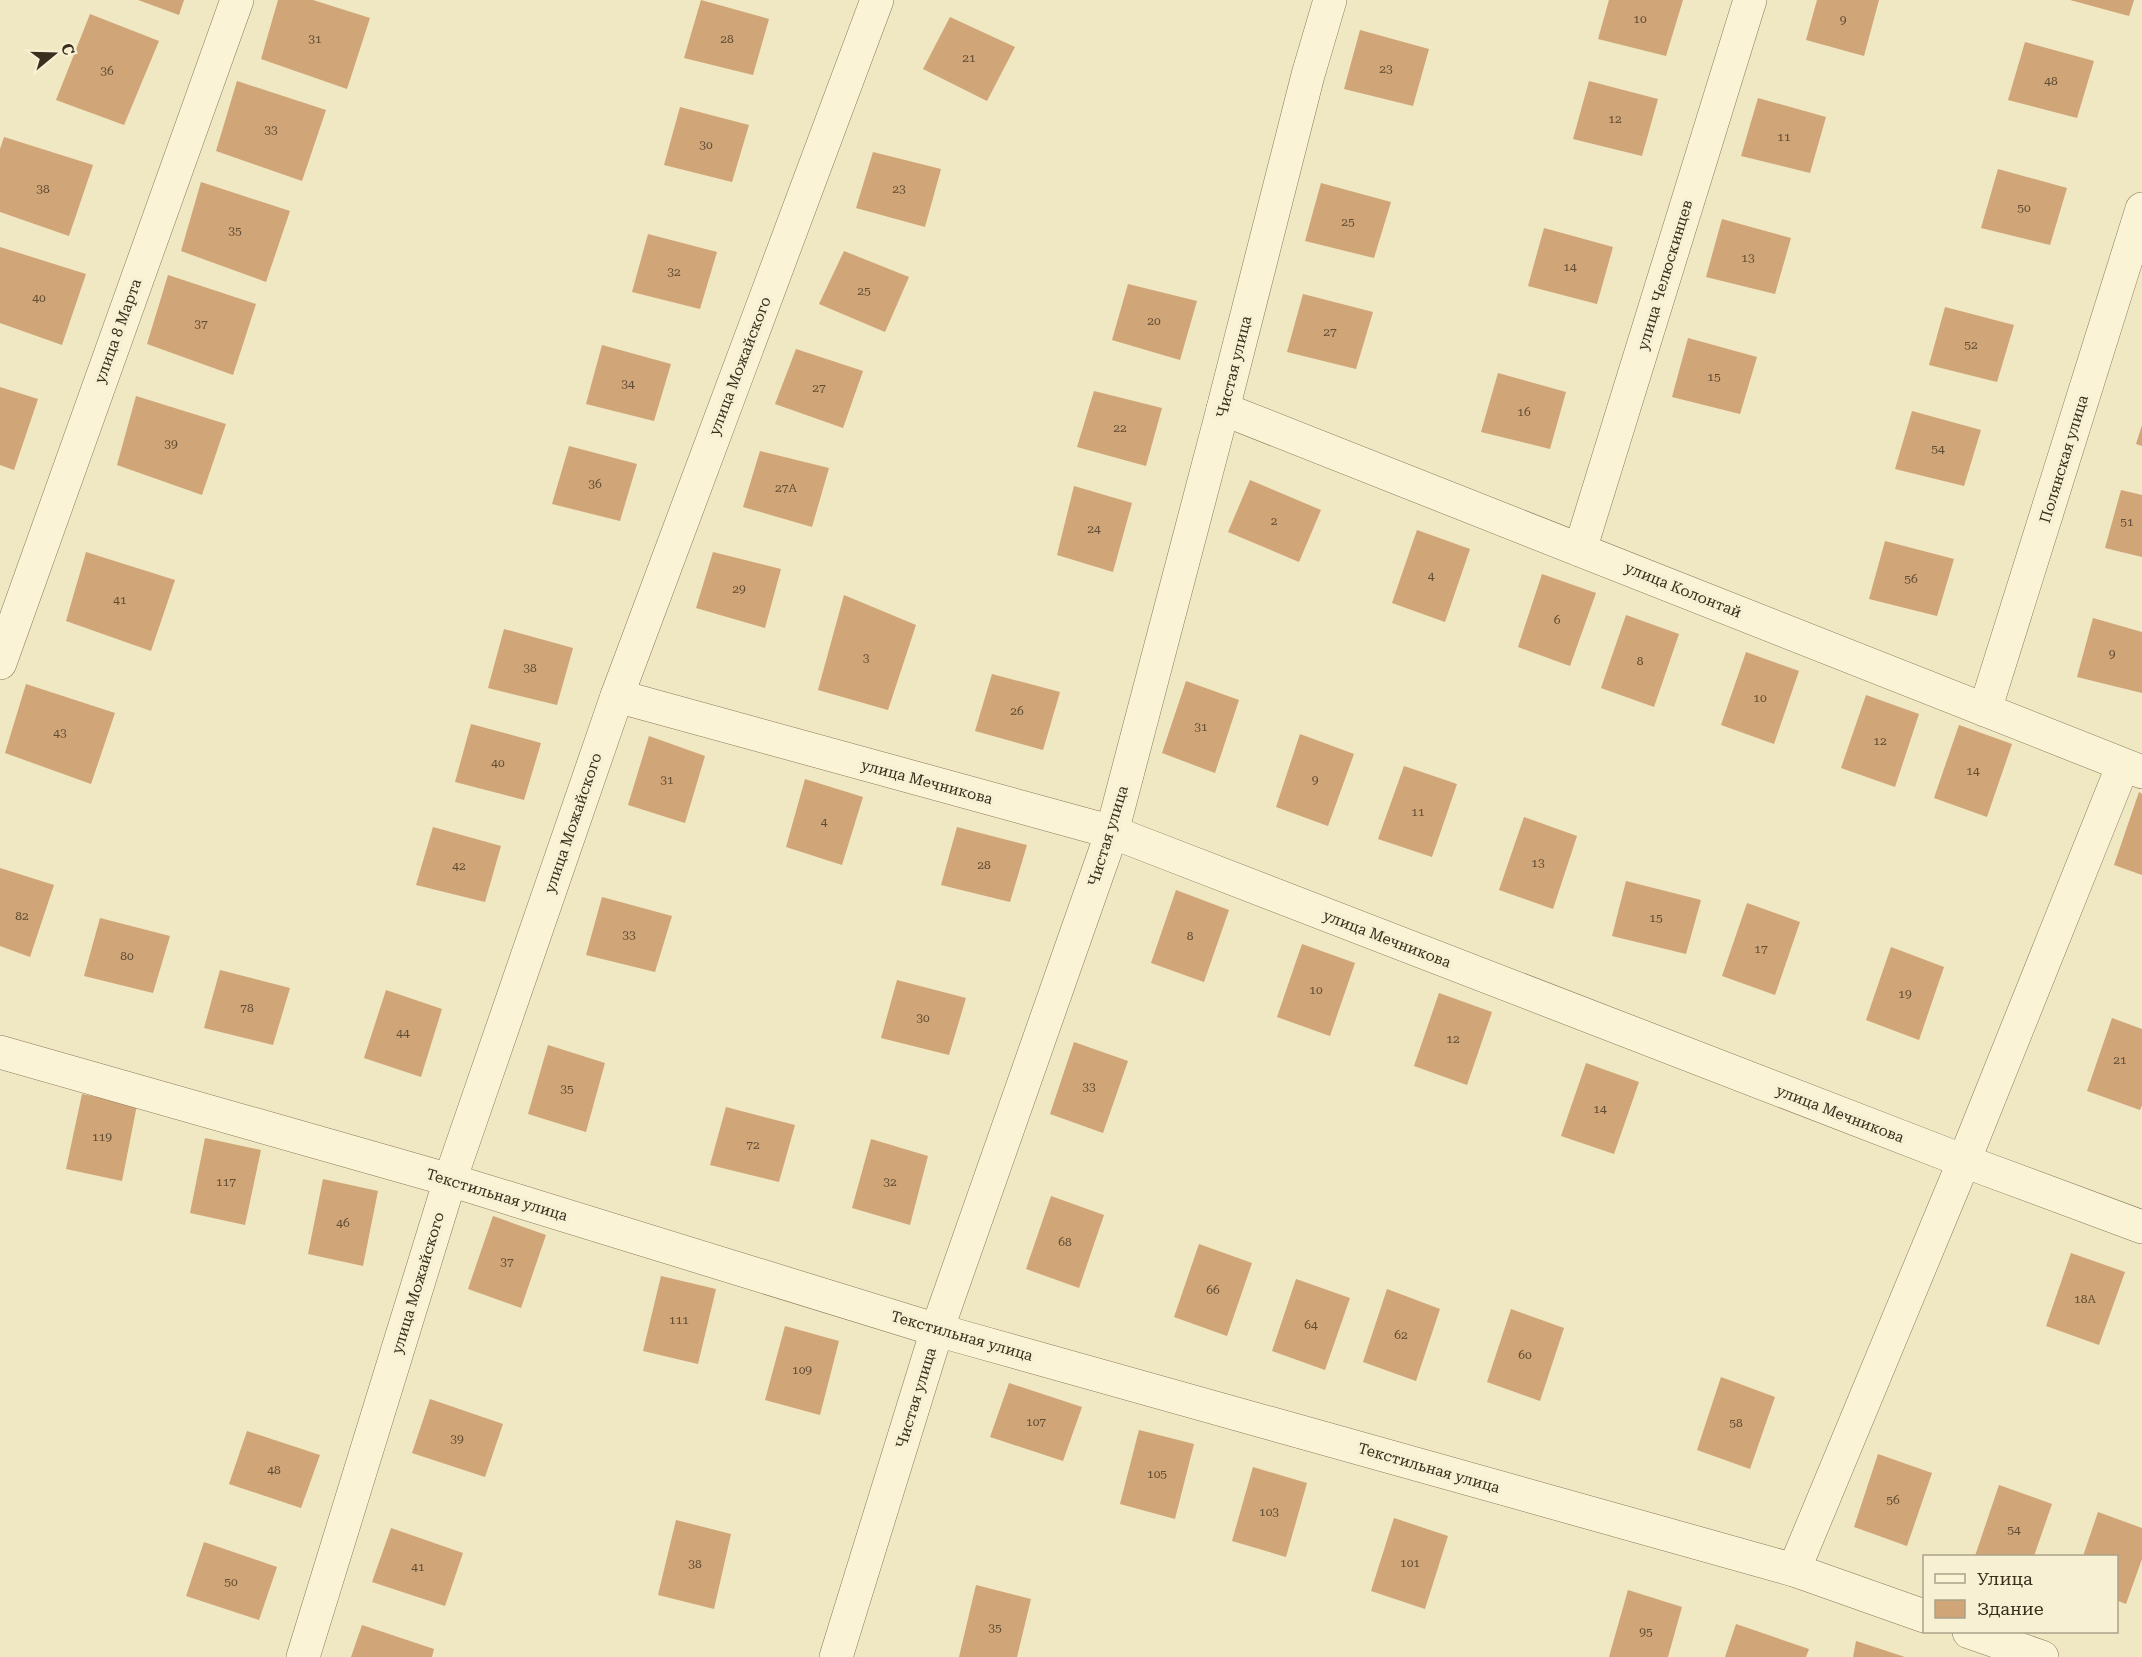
<svg xmlns="http://www.w3.org/2000/svg" width="2142" height="1657" font-family="'Roboto Serif',serif">
  <style>
    .building { fill: #d0a577 }
    .lines { fill: none; stroke-linecap: round; stroke-linejoin: round }
    .street-casing { stroke: #8b7859; stroke-width: 34 }
    .street { stroke: #faf3d6; stroke-width: 33 }
    .labels { text-anchor: middle; dominant-baseline: central; stroke-width: 6; stroke-linejoin: round; paint-order: stroke }
    .number-label { font-size: 12px; fill: #604c34 }
    .street-label { font-size: 15px; fill: #3a2e1d; stroke: #f7f0d3 }
  </style>
  <rect width="100%" height="100%" fill="#f0e7c3"/>
  <g class="building">
    <polygon points="138,0 184,0 179,15"/>
    <polygon points="278,0 313,0 370,18 347,89 261,59"/>
    <polygon points="701,0 769,19 753,75 684,58"/>
    <polygon points="1609,0 1683,0 1666,56 1598,39"/>
    <polygon points="1817,0 1879,0 1864,56 1806,40"/>
    <polygon points="2070,0 2134,0 2129,16"/>
    <polygon points="90,14 159,41 124,125 56,100"/>
    <polygon points="950,17 1015,47 987,101 923,69"/>
    <polygon points="1360,30 1429,49 1413,106 1344,89"/>
    <polygon points="2025,42 2094,61 2077,118 2008,100"/>
    <polygon points="237,81 326,110 302,181 216,151"/>
    <polygon points="1589,81 1658,99 1642,156 1573,139"/>
    <polygon points="1758,98 1826,117 1810,173 1741,156"/>
    <polygon points="680,107 749,125 732,182 664,165"/>
    <polygon points="4,137 93,165 69,236 0,212 0,149"/>
    <polygon points="873,152 941,169 925,227 856,208"/>
    <polygon points="1998,169 2067,188 2050,245 1981,228"/>
    <polygon points="201,182 290,211 266,282 181,251"/>
    <polygon points="1321,183 1391,202 1374,258 1305,241"/>
    <polygon points="1722,219 1791,238 1775,294 1706,277"/>
    <polygon points="1544,228 1613,247 1597,304 1528,286"/>
    <polygon points="648,234 717,252 700,309 632,292"/>
    <polygon points="0,247 86,274 62,345 0,323"/>
    <polygon points="844,251 909,277 885,332 819,304"/>
    <polygon points="168,275 256,304 233,375 147,344"/>
    <polygon points="1128,284 1197,301 1180,360 1112,340"/>
    <polygon points="1303,294 1373,312 1356,369 1287,352"/>
    <polygon points="1945,307 2014,325 1997,382 1929,365"/>
    <polygon points="1688,338 1757,357 1740,414 1672,397"/>
    <polygon points="602,345 671,364 654,421 586,404"/>
    <polygon points="796,349 863,371 843,428 775,404"/>
    <polygon points="1498,373 1566,392 1550,449 1481,432"/>
    <polygon points="0,387 38,399 14,470 0,465"/>
    <polygon points="1094,391 1162,408 1146,466 1077,447"/>
    <polygon points="136,396 226,424 202,495 117,465"/>
    <polygon points="1912,411 1981,430 1964,486 1895,469"/>
    <polygon points="2142,425 2142,446 2136,444"/>
    <polygon points="569,446 637,464 620,521 552,504"/>
    <polygon points="760,451 829,468 812,527 743,507"/>
    <polygon points="1250,480 1321,510 1299,562 1228,532"/>
    <polygon points="1074,486 1132,503 1113,572 1057,555"/>
    <polygon points="2121,490 2142,495 2142,557 2105,548"/>
    <polygon points="1417,530 1470,549 1445,622 1392,603"/>
    <polygon points="1885,541 1954,559 1937,616 1869,599"/>
    <polygon points="86,552 175,580 151,651 66,621"/>
    <polygon points="713,552 781,569 765,628 696,608"/>
    <polygon points="1542,574 1596,593 1570,666 1518,647"/>
    <polygon points="844,595 916,625 888,710 818,690"/>
    <polygon points="1626,615 1679,634 1654,707 1601,688"/>
    <polygon points="2093,618 2142,632 2142,693 2077,677"/>
    <polygon points="504,629 573,648 557,705 488,688"/>
    <polygon points="1746,652 1799,671 1774,744 1721,725"/>
    <polygon points="992,674 1060,692 1043,750 975,731"/>
    <polygon points="1186,681 1239,700 1215,773 1162,753"/>
    <polygon points="26,684 115,713 91,784 5,753"/>
    <polygon points="1866,695 1919,714 1895,787 1841,768"/>
    <polygon points="471,724 541,743 524,800 455,782"/>
    <polygon points="1959,725 2012,744 1987,817 1934,798"/>
    <polygon points="1300,734 1354,754 1328,826 1276,807"/>
    <polygon points="649,736 705,756 685,823 628,805"/>
    <polygon points="1404,766 1457,784 1432,857 1378,839"/>
    <polygon points="805,779 863,797 842,865 786,847"/>
    <polygon points="2139,792 2142,794 2142,875 2114,865"/>
    <polygon points="1524,817 1577,836 1553,909 1499,890"/>
    <polygon points="433,827 501,846 485,902 416,885"/>
    <polygon points="957,827 1027,845 1010,902 941,885"/>
    <polygon points="0,868 54,885 30,957 0,946"/>
    <polygon points="1626,881 1701,900 1686,954 1612,936"/>
    <polygon points="1176,890 1229,910 1204,982 1151,963"/>
    <polygon points="602,897 672,916 655,972 586,955"/>
    <polygon points="1747,903 1800,922 1775,995 1722,976"/>
    <polygon points="100,918 170,936 153,993 84,976"/>
    <polygon points="1302,944 1355,963 1330,1036 1277,1017"/>
    <polygon points="1891,947 1944,967 1919,1040 1866,1020"/>
    <polygon points="220,970 290,988 273,1045 204,1028"/>
    <polygon points="897,980 966,998 949,1055 881,1038"/>
    <polygon points="386,990 442,1009 421,1077 364,1058"/>
    <polygon points="1439,993 1492,1012 1467,1085 1414,1066"/>
    <polygon points="2112,1018 2142,1029 2142,1105 2140,1110 2087,1091"/>
    <polygon points="1074,1042 1128,1061 1103,1133 1050,1114"/>
    <polygon points="548,1045 605,1063 586,1132 528,1114"/>
    <polygon points="1586,1063 1639,1082 1614,1154 1561,1136"/>
    <polygon points="82,1094 137,1105 122,1181 66,1169"/>
    <polygon points="726,1107 795,1125 779,1182 710,1165"/>
    <polygon points="205,1138 261,1150 245,1225 190,1213"/>
    <polygon points="871,1139 928,1156 910,1225 852,1208"/>
    <polygon points="323,1179 378,1191 363,1266 308,1254"/>
    <polygon points="1051,1196 1104,1215 1079,1288 1026,1269"/>
    <polygon points="493,1216 546,1235 521,1308 468,1289"/>
    <polygon points="1199,1244 1252,1263 1227,1336 1174,1317"/>
    <polygon points="2071,1253 2125,1272 2099,1345 2046,1326"/>
    <polygon points="661,1276 716,1289 698,1364 643,1351"/>
    <polygon points="1296,1279 1350,1298 1325,1370 1272,1351"/>
    <polygon points="1387,1289 1440,1309 1416,1381 1363,1362"/>
    <polygon points="1511,1309 1564,1328 1540,1401 1487,1382"/>
    <polygon points="785,1326 839,1341 820,1415 765,1400"/>
    <polygon points="1721,1377 1775,1397 1750,1469 1697,1450"/>
    <polygon points="1009,1383 1082,1407 1063,1461 990,1437"/>
    <polygon points="430,1399 503,1424 485,1477 412,1453"/>
    <polygon points="1139,1430 1194,1444 1175,1519 1120,1504"/>
    <polygon points="247,1431 320,1455 301,1508 229,1484"/>
    <polygon points="1878,1454 1932,1473 1907,1546 1854,1527"/>
    <polygon points="1253,1467 1307,1483 1286,1557 1232,1541"/>
    <polygon points="1999,1485 2052,1504 2034,1556 1975,1556"/>
    <polygon points="2098,1512 2142,1528 2142,1559 2126,1604 2116,1600 2116,1556 2083,1556"/>
    <polygon points="1394,1518 1448,1536 1425,1609 1371,1591"/>
    <polygon points="676,1520 731,1534 714,1609 658,1595"/>
    <polygon points="391,1528 463,1553 445,1606 372,1582"/>
    <polygon points="204,1542 277,1567 259,1620 186,1596"/>
    <polygon points="976,1585 1031,1599 1017,1657 959,1657"/>
    <polygon points="1628,1590 1682,1607 1668,1657 1609,1657"/>
    <polygon points="1736,1624 1809,1649 1806,1657 1725,1657"/>
    <polygon points="362,1625 434,1649 432,1657 351,1657"/>
    <polygon points="1856,1641 1905,1657 1853,1657"/>
  </g>
  <g class="lines">
    <defs>
      <g id="street">
        <polyline points="1223,409 2142,772"/>
        <polyline points="1580,550 1750,0"/>
        <polyline points="0,663 237,0"/>
        <polyline points="617,696 1112,832 1964,1161 2142,1227"/>
        <polyline points="1985,710 2142,209"/>
        <polyline points="0,1052 450,1180 937,1330 1794,1570 1924,1616"/>
        <polyline points="1794,1570 1964,1161 2123,765"/>
        <polyline points="1969,1632 2042,1657"/>
        <polyline points="303,1657 450,1180 617,696 877,0"/>
        <polyline points="836,1657 937,1330 1112,832 1223,409 1308,75 1330,0"/>
      </g>
    </defs>
    <use href="#street" class="street-casing"/>
    <use href="#street" class="street"/>
  </g>
  <g class="labels">
    <g class="number-label">
      <text x="1640" y="19">10</text>
      <text x="1843" y="20">9</text>
      <text x="315" y="39">31</text>
      <text x="727" y="39">28</text>
      <text x="969" y="58">21</text>
      <text x="1386" y="69">23</text>
      <text x="107" y="71">36</text>
      <text x="2051" y="81">48</text>
      <text x="1615" y="119">12</text>
      <text x="271" y="130">33</text>
      <text x="1784" y="137">11</text>
      <text x="706" y="145">30</text>
      <text x="43" y="189">38</text>
      <text x="899" y="189">23</text>
      <text x="2024" y="208">50</text>
      <text x="1348" y="222">25</text>
      <text x="235" y="231">35</text>
      <text x="1748" y="258">13</text>
      <text x="1570" y="267">14</text>
      <text x="674" y="272">32</text>
      <text x="864" y="291">25</text>
      <text x="39" y="298">40</text>
      <text x="1154" y="321">20</text>
      <text x="201" y="324">37</text>
      <text x="1330" y="332">27</text>
      <text x="1971" y="345">52</text>
      <text x="1714" y="377">15</text>
      <text x="628" y="384">34</text>
      <text x="819" y="388">27</text>
      <text x="1524" y="412">16</text>
      <text x="1120" y="428">22</text>
      <text x="171" y="444">39</text>
      <text x="1938" y="449">54</text>
      <text x="595" y="484">36</text>
      <text x="786" y="488">27А</text>
      <text x="1274" y="521">2</text>
      <text x="2127" y="522">51</text>
      <text x="1094" y="529">24</text>
      <text x="1431" y="576">4</text>
      <text x="1911" y="579">56</text>
      <text x="739" y="589">29</text>
      <text x="120" y="600">41</text>
      <text x="1557" y="620">6</text>
      <text x="2112" y="654">9</text>
      <text x="866" y="658">3</text>
      <text x="1640" y="661">8</text>
      <text x="530" y="668">38</text>
      <text x="1760" y="698">10</text>
      <text x="1017" y="711">26</text>
      <text x="1201" y="727">31</text>
      <text x="60" y="733">43</text>
      <text x="1880" y="741">12</text>
      <text x="498" y="763">40</text>
      <text x="1973" y="771">14</text>
      <text x="667" y="780">31</text>
      <text x="1315" y="780">9</text>
      <text x="1418" y="812">11</text>
      <text x="824" y="822">4</text>
      <text x="1538" y="863">13</text>
      <text x="984" y="865">28</text>
      <text x="459" y="866">42</text>
      <text x="22" y="916">82</text>
      <text x="1656" y="918">15</text>
      <text x="629" y="935">33</text>
      <text x="1190" y="936">8</text>
      <text x="1761" y="949">17</text>
      <text x="127" y="956">80</text>
      <text x="1316" y="990">10</text>
      <text x="1905" y="994">19</text>
      <text x="247" y="1008">78</text>
      <text x="923" y="1018">30</text>
      <text x="403" y="1033">44</text>
      <text x="1453" y="1039">12</text>
      <text x="2120" y="1060">21</text>
      <text x="1089" y="1087">33</text>
      <text x="567" y="1089">35</text>
      <text x="1600" y="1109">14</text>
      <text x="102" y="1137">119</text>
      <text x="753" y="1145">72</text>
      <text x="226" y="1182">117</text>
      <text x="890" y="1182">32</text>
      <text x="343" y="1223">46</text>
      <text x="1065" y="1242">68</text>
      <text x="507" y="1262">37</text>
      <text x="1213" y="1290">66</text>
      <text x="2085" y="1299">18А</text>
      <text x="679" y="1320">111</text>
      <text x="1311" y="1325">64</text>
      <text x="1401" y="1335">62</text>
      <text x="1525" y="1355">60</text>
      <text x="802" y="1370">109</text>
      <text x="1036" y="1422">107</text>
      <text x="1736" y="1423">58</text>
      <text x="457" y="1439">39</text>
      <text x="274" y="1470">48</text>
      <text x="1157" y="1474">105</text>
      <text x="1893" y="1500">56</text>
      <text x="1269" y="1512">103</text>
      <text x="2014" y="1530">54</text>
      <text x="1410" y="1563">101</text>
      <text x="695" y="1564">38</text>
      <text x="418" y="1567">41</text>
      <text x="231" y="1582">50</text>
      <text x="995" y="1628">35</text>
      <text x="1646" y="1632">95</text>
    </g>
    <g class="street-label">
      <text transform="translate(1665 275) rotate(-73)">улица Челюскинцев</text>
      <text transform="translate(118 331) rotate(-70)">улица 8 Марта</text>
      <text transform="translate(740 366) rotate(-69)">улица Можайского</text>
      <text transform="translate(1234 367) rotate(-76)">Чистая улица</text>
      <text transform="translate(2064 459) rotate(-73)">Полянская улица</text>
      <text transform="translate(1683 590) rotate(22)">улица Колонтай</text>
      <text transform="translate(927 782) rotate(15)">улица Мечникова</text>
      <text transform="translate(573 823) rotate(-71)">улица Можайского</text>
      <text transform="translate(1108 836) rotate(-73)">Чистая улица</text>
      <text transform="translate(1387 939) rotate(21)">улица Мечникова</text>
      <text transform="translate(1840 1114) rotate(21)">улица Мечникова</text>
      <text transform="translate(497 1195) rotate(17)">Текстильная улица</text>
      <text transform="translate(418 1283) rotate(-73)">улица Можайского</text>
      <text transform="translate(962 1336) rotate(16)">Текстильная улица</text>
      <text transform="translate(916 1398) rotate(-73)">Чистая улица</text>
      <text transform="translate(1429 1468) rotate(16)">Текстильная улица</text>
    </g>
  </g>
  <rect x="1923" y="1555" width="195" height="78" fill="#f7f0d3" stroke="#aba28a" stroke-width="1.5"/>
  <rect x="1935" y="1574" width="30" height="9" fill="#faf3d6" stroke="#aba28a" stroke-width="1.5"/>
  <text x="1977" y="1585" font-size="18" fill="#3a2e1d">Улица</text>
  <rect x="1935" y="1600" width="30" height="18" fill="#d0a577" stroke="#aba28a" stroke-width="1.5"/>
  <text x="1977" y="1615" font-size="18" fill="#3a2e1d">Здание</text>
  <g transform="translate(54 54) rotate(71)" stroke="#f7f0d3" stroke-width="4.5" paint-order="stroke">
  <path d="M0-4.5L10 22L0 15L-10 22Z" fill="#3a2e1d"/>
  <text y="-9" font-size="16" font-weight="bold" text-anchor="middle" fill="#3a2e1d">С</text>
  </g>
</svg>
